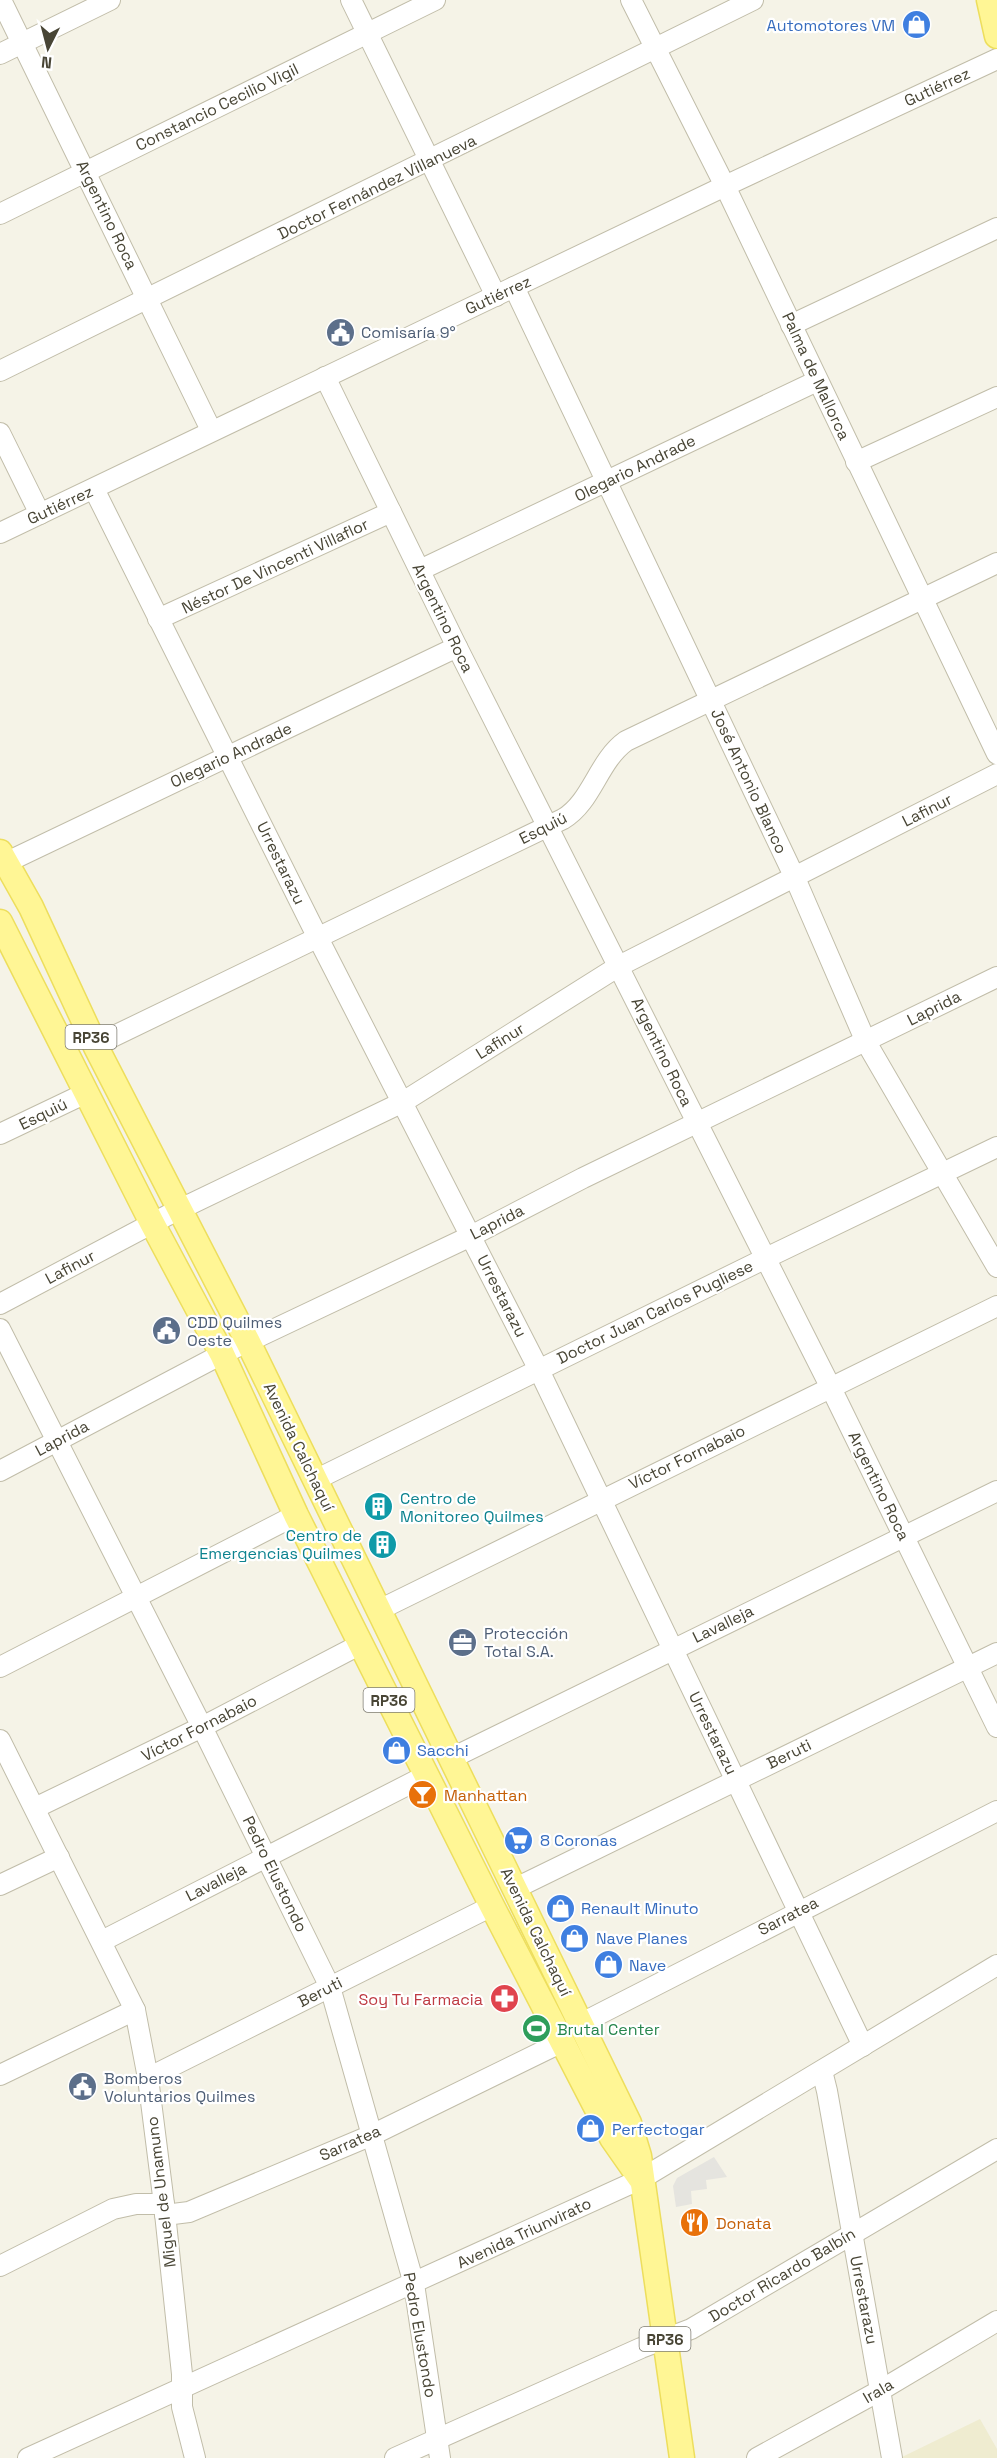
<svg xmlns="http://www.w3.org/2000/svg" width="997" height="2458" font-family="'Space Grotesk',sans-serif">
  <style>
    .education { fill: #efecd0 }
    .parking { fill: #e5e4df }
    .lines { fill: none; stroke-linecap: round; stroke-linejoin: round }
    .minor-casing { stroke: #c1bda9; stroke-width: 22 }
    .major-casing { stroke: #edde5d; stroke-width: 27 }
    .minor { stroke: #fff; stroke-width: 20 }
    .major { stroke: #fff695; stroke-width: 24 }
    .labels { text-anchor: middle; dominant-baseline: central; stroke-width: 4.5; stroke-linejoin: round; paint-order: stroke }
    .shield { fill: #fff; stroke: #7f7d72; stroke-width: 1.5 }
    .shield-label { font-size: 15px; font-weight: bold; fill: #484535 }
    .shop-label { font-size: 16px; fill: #366cbe; stroke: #fff; text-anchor: start }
    .street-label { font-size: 16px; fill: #484535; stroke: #fff }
    .service-label { font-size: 16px; fill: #4e5e75; stroke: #fff; text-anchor: start }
    .culture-label { font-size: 16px; fill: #0d838f; stroke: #fff; text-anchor: start }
    .food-label { font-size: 16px; fill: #c56008; stroke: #fff; text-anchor: start }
    .health-label { font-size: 16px; fill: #be3a42; stroke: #fff; text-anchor: end }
    .leisure-label { font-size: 16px; fill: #27864d; stroke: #fff; text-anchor: start }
  </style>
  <rect width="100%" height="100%" fill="#f5f3e7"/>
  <polygon class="education" points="980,2419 997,2449 997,2458 900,2458"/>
  <polygon class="parking" points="714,2157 727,2177 706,2180 707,2189 691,2191 692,2204 676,2207 673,2186 677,2178"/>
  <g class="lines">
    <defs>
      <g id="minor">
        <polyline points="1,0 211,430"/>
        <polyline points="351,0 496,296"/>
        <polyline points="631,0 725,186 997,754"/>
        <polyline points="0,54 110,0"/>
        <polyline points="0,214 435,0"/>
        <polyline points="514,287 795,878 866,1042 997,1267"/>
        <polyline points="791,325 997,228"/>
        <polyline points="0,371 753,0"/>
        <polyline points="325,377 457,647 831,1388 997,1727"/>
        <polyline points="0,433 40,514"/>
        <polyline points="856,462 997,397"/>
        <polyline points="94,489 318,938 539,1370 863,2046"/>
        <polyline points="0,533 725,186 997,59"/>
        <polyline points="420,570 817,381"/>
        <polyline points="158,619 391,512"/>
        <polyline points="5,863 457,647"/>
        <path d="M96,1047L110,1038L563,819C592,802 598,761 626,741L997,563"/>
        <polyline points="0,1134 86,1093"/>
        <polyline points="0,1304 170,1214 403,1102 619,966 997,774"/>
        <polyline points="0,1329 202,1727 330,1987 414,2284 440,2458"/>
        <polyline points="0,1471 222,1354 471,1236 583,1178 997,977"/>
        <polyline points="315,1480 764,1259 997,1147"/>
        <polyline points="379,1610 997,1306"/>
        <polyline points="0,1667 296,1515"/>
        <polyline points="0,1740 135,2010 148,2078 164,2204 182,2374 182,2407 195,2458"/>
        <polyline points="450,1759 997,1491"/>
        <polyline points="35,1808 202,1727 361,1644"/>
        <polyline points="0,1885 59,1857"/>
        <polyline points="516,1888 997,1653"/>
        <polyline points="102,1941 427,1775"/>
        <polyline points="580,2024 997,1811"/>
        <polyline points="822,2071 827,2091 892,2458"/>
        <polyline points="0,2075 135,2010"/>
        <polyline points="148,2078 492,1906"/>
        <polyline points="165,2215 189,2212 372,2135 562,2042"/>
        <polyline points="0,2266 113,2209 136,2204 164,2204"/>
        <polyline points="28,2458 641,2179 997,1965"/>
        <polyline points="395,2458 641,2348 691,2329 997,2149"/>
        <polyline points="757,2458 881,2390 997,2321"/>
      </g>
      <g id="major">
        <polyline points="989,0 997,36"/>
        <polyline points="0,852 31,907 96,1047 248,1342 629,2123 639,2156 682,2458"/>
        <polyline points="0,922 152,1223 222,1354 296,1515 492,1906 612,2138 640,2178"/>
      </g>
    </defs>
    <use href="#minor" class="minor-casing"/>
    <use href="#major" class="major-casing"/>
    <use href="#minor" class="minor"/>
    <use href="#major" class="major"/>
  </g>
  <defs>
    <symbol id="shop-disc" viewBox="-11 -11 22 22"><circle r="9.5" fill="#3f7fe0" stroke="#fff"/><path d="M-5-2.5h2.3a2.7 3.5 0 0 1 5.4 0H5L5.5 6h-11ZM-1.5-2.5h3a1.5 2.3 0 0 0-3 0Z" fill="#fff"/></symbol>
    <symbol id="civic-disc" viewBox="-11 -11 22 22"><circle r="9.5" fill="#5c6f8a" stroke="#fff"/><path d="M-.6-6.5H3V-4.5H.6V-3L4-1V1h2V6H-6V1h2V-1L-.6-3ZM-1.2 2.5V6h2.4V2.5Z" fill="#fff"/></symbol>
    <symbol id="building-disc" viewBox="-11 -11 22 22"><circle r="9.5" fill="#0f9aa8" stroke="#fff"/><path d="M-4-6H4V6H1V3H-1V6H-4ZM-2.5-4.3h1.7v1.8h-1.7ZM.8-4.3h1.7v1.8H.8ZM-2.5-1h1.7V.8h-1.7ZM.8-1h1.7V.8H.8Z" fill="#fff"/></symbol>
    <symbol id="office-disc" viewBox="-11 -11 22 22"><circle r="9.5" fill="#5c6f8a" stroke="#fff"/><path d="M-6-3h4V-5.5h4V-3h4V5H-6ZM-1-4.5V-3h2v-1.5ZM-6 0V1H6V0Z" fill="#fff"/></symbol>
    <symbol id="bar-disc" viewBox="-11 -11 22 22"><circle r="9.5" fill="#e8710a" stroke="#fff"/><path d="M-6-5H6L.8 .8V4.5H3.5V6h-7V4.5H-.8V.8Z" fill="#fff"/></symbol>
    <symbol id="supermarket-disc" viewBox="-11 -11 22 22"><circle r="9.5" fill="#3f7fe0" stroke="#fff"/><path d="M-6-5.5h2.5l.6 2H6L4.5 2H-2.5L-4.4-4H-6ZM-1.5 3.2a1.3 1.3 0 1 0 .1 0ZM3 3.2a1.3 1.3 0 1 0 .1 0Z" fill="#fff"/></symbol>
    <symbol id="pharmacy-disc" viewBox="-11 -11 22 22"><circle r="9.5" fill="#e0444e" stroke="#fff"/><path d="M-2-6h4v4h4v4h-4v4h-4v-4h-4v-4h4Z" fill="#fff"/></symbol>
    <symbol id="stadium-disc" viewBox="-11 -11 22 22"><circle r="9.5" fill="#2e9e5b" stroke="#fff"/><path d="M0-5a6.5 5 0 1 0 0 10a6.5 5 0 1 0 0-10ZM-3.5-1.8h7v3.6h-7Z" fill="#fff"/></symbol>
    <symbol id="restaurant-disc" viewBox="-11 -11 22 22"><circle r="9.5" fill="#e8710a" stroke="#fff"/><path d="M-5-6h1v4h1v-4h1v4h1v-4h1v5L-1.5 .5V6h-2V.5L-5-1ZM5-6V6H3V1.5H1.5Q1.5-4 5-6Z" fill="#fff"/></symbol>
  </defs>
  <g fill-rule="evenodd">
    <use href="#shop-disc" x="900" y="8" width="33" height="33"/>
    <use href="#civic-disc" x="324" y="316" width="33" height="33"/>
    <use href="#civic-disc" x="150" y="1314" width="33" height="33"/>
    <use href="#building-disc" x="362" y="1490" width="33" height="33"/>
    <use href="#building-disc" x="366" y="1528" width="33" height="33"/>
    <use href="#office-disc" x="446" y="1626" width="33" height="33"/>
    <use href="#shop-disc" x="380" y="1734" width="33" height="33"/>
    <use href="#bar-disc" x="406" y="1778" width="33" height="33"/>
    <use href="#supermarket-disc" x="502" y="1824" width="33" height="33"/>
    <use href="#shop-disc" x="544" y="1892" width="33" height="33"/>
    <use href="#shop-disc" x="558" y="1922" width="33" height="33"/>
    <use href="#shop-disc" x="592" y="1948" width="33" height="33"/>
    <use href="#pharmacy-disc" x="488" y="1982" width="33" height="33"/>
    <use href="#stadium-disc" x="520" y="2012" width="33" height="33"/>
    <use href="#civic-disc" x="66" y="2070" width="33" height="33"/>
    <use href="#shop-disc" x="574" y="2112" width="33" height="33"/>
    <use href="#restaurant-disc" x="678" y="2206" width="33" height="33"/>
  </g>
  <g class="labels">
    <g class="shield">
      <rect x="65.5" y="1025" width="51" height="24" rx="4.5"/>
      <rect x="363.5" y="1688" width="51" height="24" rx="4.5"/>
      <rect x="639.5" y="2327" width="51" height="24" rx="4.5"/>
    </g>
    <g class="shield-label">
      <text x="91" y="1037">RP36</text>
      <text x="389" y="1700">RP36</text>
      <text x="665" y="2339">RP36</text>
    </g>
    <g class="shop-label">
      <text x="895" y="25" text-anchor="end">Automotores VM</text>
      <text x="417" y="1750">Sacchi</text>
      <text x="540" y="1840">8 Coronas</text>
      <text x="581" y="1908">Renault Minuto</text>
      <text x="596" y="1938">Nave Planes</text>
      <text x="629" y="1965">Nave</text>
      <text x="612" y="2129">Perfectogar</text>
    </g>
    <g class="street-label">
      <text transform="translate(937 87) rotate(-25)">Gutiérrez</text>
      <text transform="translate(217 107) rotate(-26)">Constancio Cecilio Vigil</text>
      <text transform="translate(377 187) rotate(-26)">Doctor Fernández Villanueva</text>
      <text transform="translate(107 215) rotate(64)">Argentino Roca</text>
      <text transform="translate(498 295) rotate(-25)">Gutiérrez</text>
      <text transform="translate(816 376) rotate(65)">Palma de Mallorca</text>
      <text transform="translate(635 468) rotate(-26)">Olegario Andrade</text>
      <text transform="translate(60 505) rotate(-25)">Gutiérrez</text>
      <text transform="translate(275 566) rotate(-25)">Néstor De Vincenti Villaflor</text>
      <text transform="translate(443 618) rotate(64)">Argentino Roca</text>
      <text transform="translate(231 755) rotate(-25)">Olegario Andrade</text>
      <text transform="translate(749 781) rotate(65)">José Antonio Blanco</text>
      <text transform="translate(927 810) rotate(-27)">Lafinur</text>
      <text transform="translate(543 828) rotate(-27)">Esquiú</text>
      <text transform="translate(281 863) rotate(64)">Urrestarazu</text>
      <text transform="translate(934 1008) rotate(-27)">Laprida</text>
      <text transform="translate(500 1041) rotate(-32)">Lafinur</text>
      <text transform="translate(662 1052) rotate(64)">Argentino Roca</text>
      <text transform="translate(43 1114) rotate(-26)">Esquiú</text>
      <text transform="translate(497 1222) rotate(-27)">Laprida</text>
      <text transform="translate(70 1267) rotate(-28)">Lafinur</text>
      <text transform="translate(502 1296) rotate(63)">Urrestarazu</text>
      <text transform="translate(655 1312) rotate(-26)">Doctor Juan Carlos Pugliese</text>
      <text transform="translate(62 1438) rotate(-28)">Laprida</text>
      <text transform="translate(299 1447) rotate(64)">Avenida Calchaquí</text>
      <text transform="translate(687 1457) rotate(-26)">Víctor Fornabaio</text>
      <text transform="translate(879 1486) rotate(64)">Argentino Roca</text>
      <text transform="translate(723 1624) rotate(-26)">Lavalleja</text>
      <text transform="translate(199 1728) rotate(-27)">Víctor Fornabaio</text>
      <text transform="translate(713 1733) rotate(64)">Urrestarazu</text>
      <text transform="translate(789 1754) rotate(-26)">Beruti</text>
      <text transform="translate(275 1874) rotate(64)">Pedro Elustondo</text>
      <text transform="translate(216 1882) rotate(-27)">Lavalleja</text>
      <text transform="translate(788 1916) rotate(-27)">Sarratea</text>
      <text transform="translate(536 1932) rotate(64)">Avenida Calchaquí</text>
      <text transform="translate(320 1992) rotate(-27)">Beruti</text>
      <text transform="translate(350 2143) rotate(-24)">Sarratea</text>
      <text transform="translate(161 2192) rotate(-97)">Miguel de Unamuno</text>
      <text transform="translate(524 2233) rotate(-25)">Avenida Triunvirato</text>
      <text transform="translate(782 2275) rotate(-31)">Doctor Ricardo Balbín</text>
      <text transform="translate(864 2300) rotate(79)">Urrestarazu</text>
      <text transform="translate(420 2335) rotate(80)">Pedro Elustondo</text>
      <text transform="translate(878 2391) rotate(-30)">Irala</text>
    </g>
    <g class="service-label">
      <text x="361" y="332">Comisaría 9°</text>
      <text x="187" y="1322">CDD Quilmes<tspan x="187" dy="18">Oeste</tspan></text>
      <text x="484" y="1633">Protección<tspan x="484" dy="18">Total S.A.</tspan></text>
      <text x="104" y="2078">Bomberos<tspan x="104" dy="18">Voluntarios Quilmes</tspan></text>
    </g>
    <g class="culture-label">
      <text x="400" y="1498">Centro de<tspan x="400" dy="18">Monitoreo Quilmes</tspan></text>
      <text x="362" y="1535" text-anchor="end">Centro de<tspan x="362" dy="18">Emergencias Quilmes</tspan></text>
    </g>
    <g class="food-label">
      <text x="444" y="1795">Manhattan</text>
      <text x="716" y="2223">Donata</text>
    </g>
    <g class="health-label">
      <text x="483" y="1999">Soy Tu Farmacia</text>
    </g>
    <g class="leisure-label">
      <text x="557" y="2029">Brutal Center</text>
    </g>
  </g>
  <g transform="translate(48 48) rotate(186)" stroke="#ffffff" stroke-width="4.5" paint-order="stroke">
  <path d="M0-4.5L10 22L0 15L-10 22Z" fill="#484535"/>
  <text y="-9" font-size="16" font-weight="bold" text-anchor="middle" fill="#484535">N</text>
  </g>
</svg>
